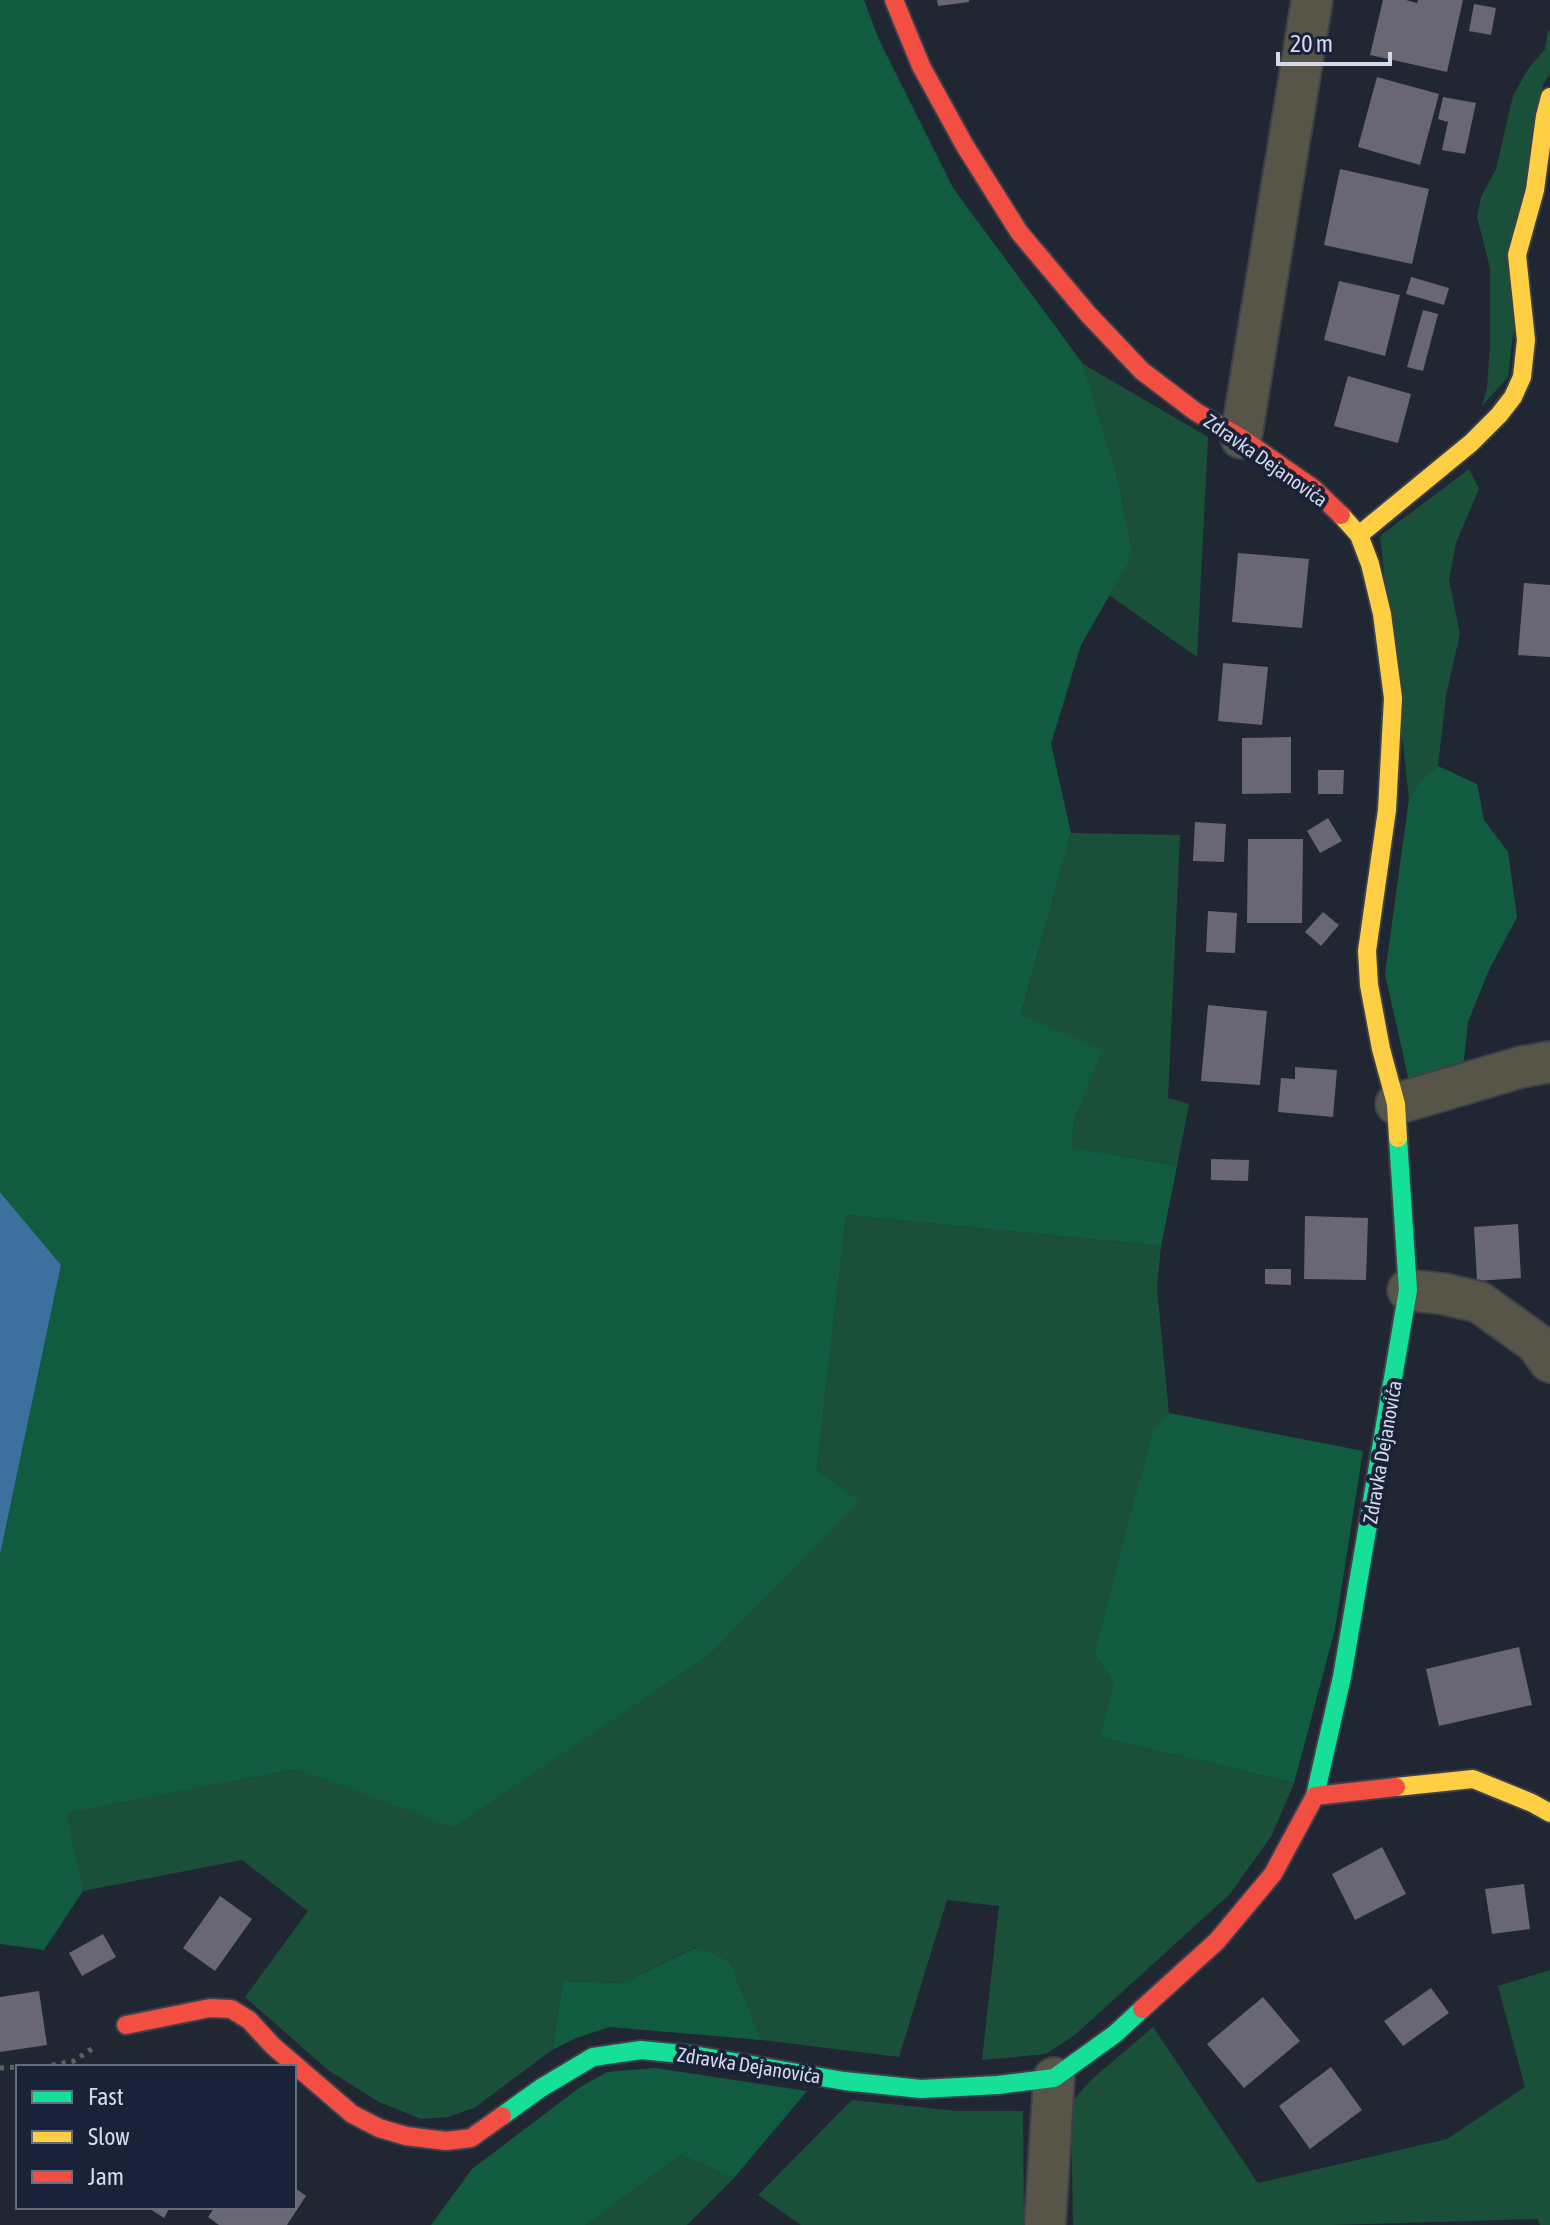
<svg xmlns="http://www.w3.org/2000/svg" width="1550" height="2225" font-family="'Asap Condensed',sans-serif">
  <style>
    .green { fill: #1a503a }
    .forest { fill: #115c41 }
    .water { fill: #3d719d }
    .building { fill: #686772 }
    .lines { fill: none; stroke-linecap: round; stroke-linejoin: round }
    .street-casing { stroke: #3c404b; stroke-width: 44 }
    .fast-casing { stroke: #3c404b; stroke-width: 22 }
    .slow-casing { stroke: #3c404b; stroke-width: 22 }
    .jam-casing { stroke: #3c404b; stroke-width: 22 }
    .path { stroke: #62615d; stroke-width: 5; stroke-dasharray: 4 6; stroke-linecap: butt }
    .street { stroke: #575548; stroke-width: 40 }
    .fast { stroke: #16e098; stroke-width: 18 }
    .slow { stroke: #ffcf43; stroke-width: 18 }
    .jam { stroke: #f24e42; stroke-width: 18 }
    .labels { text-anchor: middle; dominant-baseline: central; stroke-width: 8; stroke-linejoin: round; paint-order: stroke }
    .street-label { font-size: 20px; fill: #d4daea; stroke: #1a223a }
  </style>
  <rect width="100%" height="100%" fill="#212633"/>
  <g class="green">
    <polygon points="1548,30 1550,31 1550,74 1543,84 1508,377 1482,406 1487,389 1490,347 1490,268 1477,217 1481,197 1496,169 1513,96 1528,69 1545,49"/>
    <polygon points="1083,364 1208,437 1197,657 1109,595 1133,553 1117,476"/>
    <polygon points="1469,469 1479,489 1456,543 1449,580 1460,634 1446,695 1438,766 1420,781 1409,799 1380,536"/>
    <polygon points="1071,833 1180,835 1168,1098 1189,1104 1177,1166 1071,1147 1075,1118 1101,1050 1021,1016"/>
    <polygon points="846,1215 1161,1246 1157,1288 1169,1413 1153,1430 1094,1653 1113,1683 1100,1737 1294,1783 1272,1835 1230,1894 1076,2034 1046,2054 982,2060 999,1906 947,1900 899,2057 761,2040 730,1961 696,1947 622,1983 563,1981 552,2050 474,2108 448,2117 421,2119 379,2102 328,2070 245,1997 308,1911 242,1860 83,1891 65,1813 297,1769 453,1826 711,1654 858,1501 817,1470"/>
    <polygon points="1550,1970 1550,2225 1540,2225 1538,2219 1332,2225 1073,2225 1071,2103 1090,2081 1153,2027 1258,2183 1447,2139 1525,2087 1498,1986"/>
    <polygon points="852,2100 957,2111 1023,2111 1024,2225 801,2225 758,2195"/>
    <polygon points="681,2155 734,2178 687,2225 586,2225"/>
  </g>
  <g class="forest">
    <polygon points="0,0 864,0 879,40 953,188 1083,364 1117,476 1133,554 1081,645 1051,744 1071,833 1021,1015 1102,1050 1075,1118 1071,1147 1177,1166 1161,1246 846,1215 817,1470 859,1501 711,1654 453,1827 297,1769 66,1813 83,1891 44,1950 0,1944 0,1555 61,1265 0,1192"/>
    <polygon points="1438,766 1477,784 1484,820 1508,852 1517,917 1488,972 1468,1022 1463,1068 1409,1081 1385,974 1409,799 1420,781"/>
    <polygon points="1169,1413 1363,1451 1335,1629 1294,1783 1100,1737 1113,1683 1094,1653 1153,1429"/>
    <polygon points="697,1947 730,1961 761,2040 610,2027 576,2038 552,2050 563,1981 622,1983"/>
    <polygon points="655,2068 807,2091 734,2178 681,2155 586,2225 431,2225 472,2169 579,2088 607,2072"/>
  </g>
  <polygon class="water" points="0,1192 61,1265 0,1555"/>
  <g class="building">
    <polygon points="937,0 969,0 969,2 938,6"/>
    <polygon points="1383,0 1406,0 1417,3 1418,0 1463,0 1447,72 1370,55"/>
    <polygon points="1474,4 1496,8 1491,35 1469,31"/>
    <polygon points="1377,77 1439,94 1420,165 1358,147"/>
    <polygon points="1443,97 1476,103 1465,154 1442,150 1448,122 1438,119"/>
    <polygon points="1340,169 1429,189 1412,264 1324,245"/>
    <polygon points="1411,277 1449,288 1444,305 1406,294"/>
    <polygon points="1339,281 1400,295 1385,356 1324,340"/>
    <polygon points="1423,310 1438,314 1423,371 1407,367"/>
    <polygon points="1348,376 1411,394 1398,443 1334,426"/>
    <polygon points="1238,553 1309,559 1302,628 1232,622"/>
    <polygon points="1524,583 1550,585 1550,657 1518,655"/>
    <polygon points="1223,663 1268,667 1262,725 1218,721"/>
    <polygon points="1291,737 1291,793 1242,794 1242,738"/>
    <polygon points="1318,770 1344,770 1343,794 1318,794"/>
    <polygon points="1328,818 1342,841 1320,853 1307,831"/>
    <polygon points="1195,822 1226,824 1224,862 1193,861"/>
    <polygon points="1248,839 1303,839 1302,923 1247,923"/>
    <polygon points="1208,911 1237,913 1235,953 1206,952"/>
    <polygon points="1323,912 1339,925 1321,946 1305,932"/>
    <polygon points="1208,1005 1267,1011 1260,1085 1201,1081"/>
    <polygon points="1295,1067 1337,1070 1333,1117 1278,1112 1281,1078 1295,1079"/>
    <polygon points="1211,1159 1249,1160 1248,1181 1211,1180"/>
    <polygon points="1305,1216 1368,1218 1366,1280 1304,1279"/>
    <polygon points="1518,1224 1521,1278 1477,1281 1474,1227"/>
    <polygon points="1265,1269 1291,1269 1291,1285 1265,1284"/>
    <polygon points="1519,1647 1532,1705 1439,1726 1426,1669"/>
    <polygon points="1382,1847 1406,1894 1355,1920 1332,1874"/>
    <polygon points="1524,1884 1530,1929 1492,1934 1485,1889"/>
    <polygon points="220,1896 252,1919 215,1971 183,1948"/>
    <polygon points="103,1934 116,1957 82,1976 69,1953"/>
    <polygon points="1431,1988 1449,2013 1403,2046 1384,2021"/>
    <polygon points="39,1991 47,2045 0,2052 0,1997"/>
    <polygon points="1263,1997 1300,2041 1244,2088 1207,2044"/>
    <polygon points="1331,2067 1362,2110 1310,2149 1279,2106"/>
    <polygon points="294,2187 306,2196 287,2225 219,2225 208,2217 215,2207 294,2207"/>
    <polygon points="147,2207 170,2207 164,2218"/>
  </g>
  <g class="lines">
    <defs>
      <g id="street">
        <polyline points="1241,438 1312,0"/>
        <polyline points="1396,1104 1521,1067 1550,1062"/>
        <polyline points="1408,1290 1444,1294 1479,1302 1536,1343 1550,1362"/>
        <polyline points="1045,2225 1054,2078"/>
      </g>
      <g id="fast">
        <polyline points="1315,1796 1342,1677 1408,1290 1398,1138"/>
        <polyline points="502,2116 541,2088 593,2057 641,2050 693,2055 844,2081 921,2089 998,2085 1054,2078 1115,2034 1142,2009"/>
      </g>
      <g id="slow">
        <polyline points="1341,515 1359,535 1370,564 1382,614 1393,698 1387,810 1367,951 1369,985 1381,1049 1396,1104 1398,1138"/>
        <polyline points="1359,535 1471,443 1499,415 1513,397 1522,377 1526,340 1517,255 1535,190 1545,116 1550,97"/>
        <polyline points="1396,1787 1473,1779 1532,1803 1550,1813"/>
      </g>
      <g id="jam">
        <polyline points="894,0 921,66 965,146 1019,232 1088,314 1142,371 1196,412 1241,438 1314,489 1341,515"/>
        <polyline points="1142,2009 1217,1941 1273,1874 1315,1796 1396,1787"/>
        <polyline points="126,2025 210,2008 231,2009 249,2020 273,2046 352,2114 379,2128 406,2136 446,2141 471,2138 502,2116"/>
      </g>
    </defs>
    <use href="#street" class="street-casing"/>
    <use href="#fast" class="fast-casing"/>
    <use href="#slow" class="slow-casing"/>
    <use href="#jam" class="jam-casing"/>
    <g class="path">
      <polyline points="42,2067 74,2061 96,2046"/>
      <polyline points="0,2068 18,2067"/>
    </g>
    <use href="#street" class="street"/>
    <use href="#fast" class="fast"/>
    <use href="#slow" class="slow"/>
    <use href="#jam" class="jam"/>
  </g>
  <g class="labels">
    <g class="street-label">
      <text transform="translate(1266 460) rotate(35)">Zdravka Dejanovića</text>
      <text transform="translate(1382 1452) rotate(-80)">Zdravka Dejanovića</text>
      <text transform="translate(749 2065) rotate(9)">Zdravka Dejanovića</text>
    </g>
  </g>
  <rect x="16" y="2065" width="280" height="144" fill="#1a223a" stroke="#646c80" stroke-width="2"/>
  <rect x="32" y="2091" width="40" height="12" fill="#16e098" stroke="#646c80" stroke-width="2"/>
  <text x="88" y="2105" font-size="24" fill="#d4daea">Fast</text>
  <rect x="32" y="2131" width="40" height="12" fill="#ffcf43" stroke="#646c80" stroke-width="2"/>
  <text x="88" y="2145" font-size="24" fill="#d4daea">Slow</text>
  <rect x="32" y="2171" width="40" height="12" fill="#f24e42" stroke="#646c80" stroke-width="2"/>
  <text x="88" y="2185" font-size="24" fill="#d4daea">Jam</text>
  <path d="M1278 52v12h112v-12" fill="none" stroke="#d4daea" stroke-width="4"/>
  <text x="1290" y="52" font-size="24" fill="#d4daea" stroke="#1a223a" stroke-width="6" paint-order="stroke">20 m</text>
</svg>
